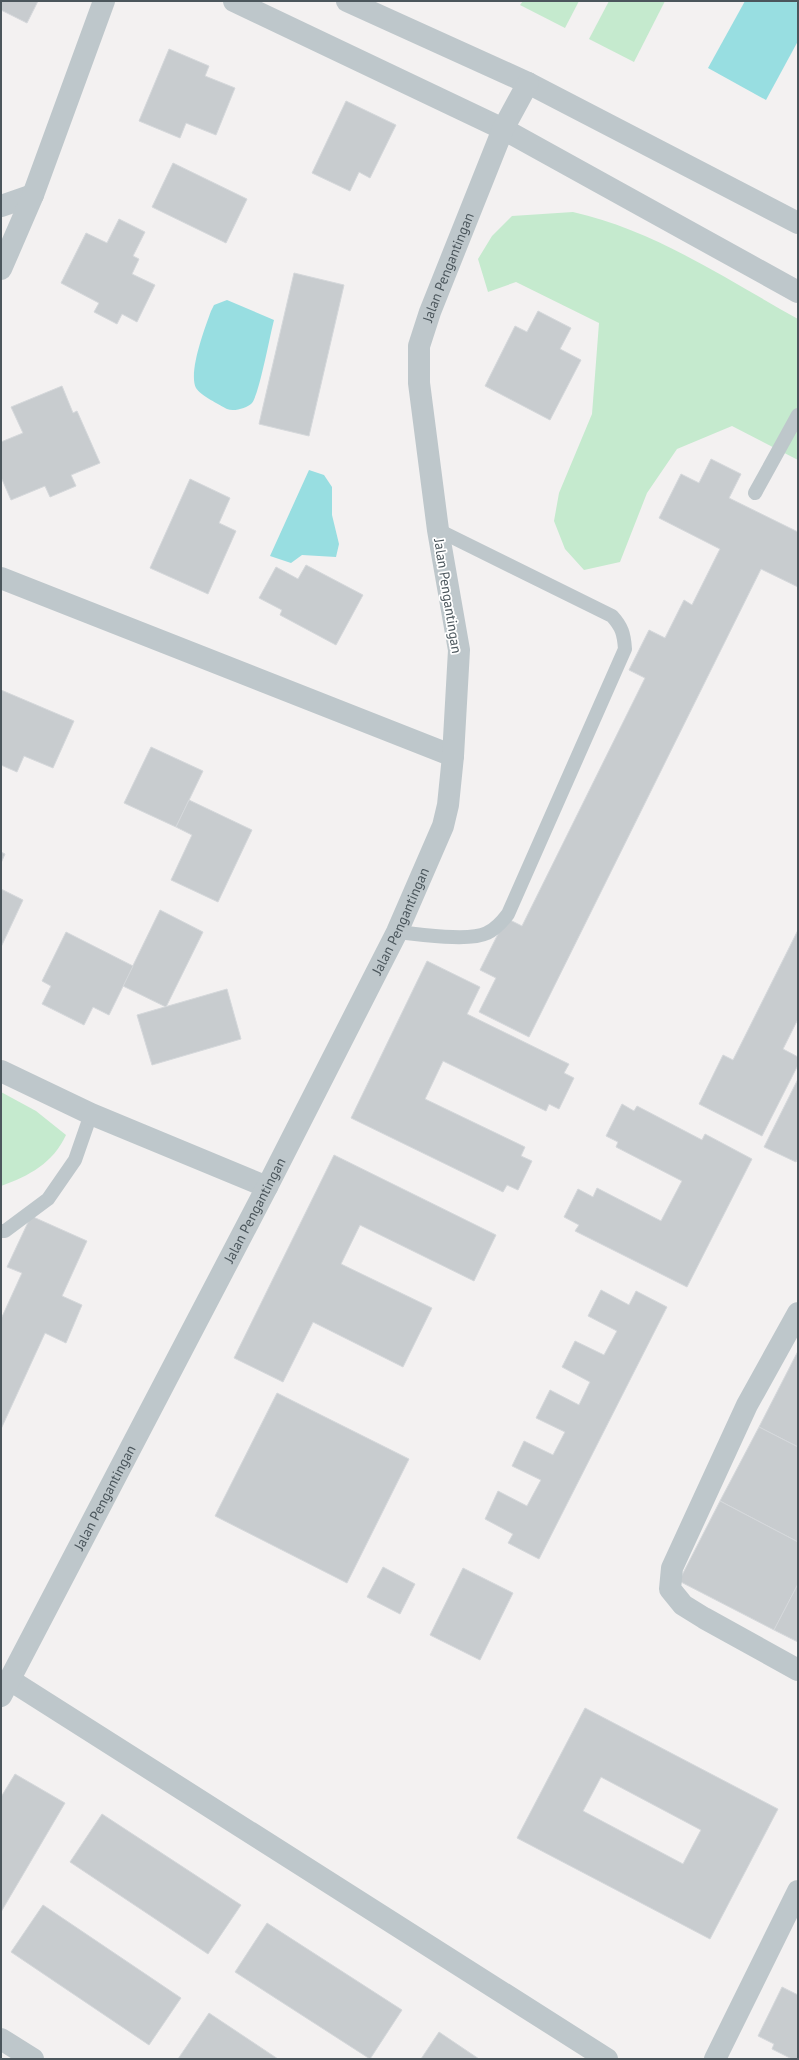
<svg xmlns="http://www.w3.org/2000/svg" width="799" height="2060" font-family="'PT Sans',sans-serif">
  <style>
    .green { fill: #c5eace }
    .water { fill: #98dee1 }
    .building { fill: #c8cccf; stroke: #d5d8db; fill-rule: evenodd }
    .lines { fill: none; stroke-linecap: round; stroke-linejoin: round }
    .service { stroke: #bec7cb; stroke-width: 14 }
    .minor { stroke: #bec7cb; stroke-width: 22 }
    .labels { text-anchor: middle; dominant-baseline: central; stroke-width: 3.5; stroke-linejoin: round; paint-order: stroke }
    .street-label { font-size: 14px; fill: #4b565c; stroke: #fff }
  </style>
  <rect width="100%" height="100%" fill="#f3f1f1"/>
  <g class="green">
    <polygon points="523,1 579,1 565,28 520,5"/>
    <polygon points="609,1 665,1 634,62 589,39"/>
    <path d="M573,212C654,230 726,279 798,319V460L732,426L677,449L647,493L620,562L584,570L565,549L554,521L559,493L592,414L599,323L516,282L488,292L478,259L492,236L512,216Z"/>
    <path d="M1,1092L36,1111L66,1135C53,1163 29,1176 1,1186Z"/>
  </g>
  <g class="water">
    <polygon points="745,1 794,1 798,3 798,41 766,100 708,68"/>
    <path d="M227,300L274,320C270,335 259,395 252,403C247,408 234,412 227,409C220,405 200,395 196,388C188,372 205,328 211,311L214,305Z"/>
    <polygon points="309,470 324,475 332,487 332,515 339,544 336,557 302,555 291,563 270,556"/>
  </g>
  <g class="building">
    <polygon points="1,1 38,1 27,23 1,10"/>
    <polygon points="169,49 209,66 205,76 235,88 216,135 186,123 180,138 139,121"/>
    <polygon points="346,101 396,125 370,178 359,172 350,191 312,173"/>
    <polygon points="173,163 247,199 226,243 152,207"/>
    <polygon points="119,219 145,232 133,256 139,259 132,274 155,285 137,322 122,314 117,324 94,312 99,303 61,283 86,233 107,243"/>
    <polygon points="294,273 344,285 309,436 259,424"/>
    <polygon points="538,311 571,328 560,349 581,360 550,420 485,386 515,326 527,332"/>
    <polygon points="62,386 73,413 77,411 100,463 71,475 76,486 50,497 45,486 11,500 1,477 1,442 23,433 11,407"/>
    <polygon points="711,459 741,474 729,498 798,532 798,587 761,569 529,1037 479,1012 496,978 480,970 506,918 522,926 645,678 629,670 649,630 665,638 684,600 692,605 720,549 659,518 681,474 699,483"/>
    <polygon points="190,479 230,498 219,523 236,531 208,594 150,568"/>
    <polygon points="306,565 363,595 336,645 280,615 282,610 259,598 276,567 298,579"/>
    <polygon points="1,690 74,721 53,768 24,756 17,772 1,765"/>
    <polygon points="151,747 203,771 176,827 124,803"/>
    <polygon points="189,800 252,830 218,902 171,880 192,835 176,827"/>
    <polygon points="1,852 5,854 1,863"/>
    <polygon points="1,889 23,900 1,947"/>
    <polygon points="160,910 203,932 166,1007 123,986"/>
    <polygon points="798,930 798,1019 783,1049 798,1057 798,1065 762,1136 699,1104 723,1055 733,1060"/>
    <polygon points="66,932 133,966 109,1015 93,1007 84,1025 42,1004 51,986 42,981"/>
    <polygon points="427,961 480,987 467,1014 569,1064 564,1073 574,1078 559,1109 549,1104 546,1111 443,1061 425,1099 525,1147 521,1156 532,1161 518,1190 507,1185 503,1192 351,1118"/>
    <polygon points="227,989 241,1039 152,1065 137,1015"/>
    <polygon points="798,1079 798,1158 796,1162 764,1147"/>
    <polygon points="622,1104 634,1111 637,1106 702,1140 705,1134 752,1159 687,1287 575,1231 579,1225 564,1217 578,1189 593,1197 597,1188 661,1221 682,1181 616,1147 618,1142 606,1136"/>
    <polygon points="334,1155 496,1235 474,1281 360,1225 341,1264 432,1308 403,1367 313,1322 283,1382 234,1358"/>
    <polygon points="31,1216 87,1241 62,1296 82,1305 66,1343 45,1333 1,1429 1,1319 22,1273 7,1267"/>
    <polygon points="601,1290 629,1305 636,1291 667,1307 539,1559 508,1543 513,1534 485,1519 498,1491 527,1506 541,1480 512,1466 524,1441 553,1455 565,1432 536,1418 550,1390 579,1405 590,1382 562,1367 575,1341 604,1355 617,1331 588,1316"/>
    <polygon points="798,1351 798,1447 759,1427"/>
    <polygon points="277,1393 409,1459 347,1583 215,1516"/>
    <polygon points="759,1427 798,1447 798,1542 720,1501"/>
    <polygon points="720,1501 798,1542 798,1584 774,1630 679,1581"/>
    <polygon points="383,1567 415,1584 400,1614 367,1597"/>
    <polygon points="463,1568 513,1593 480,1660 430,1635"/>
    <polygon points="798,1584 798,1642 774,1630"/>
    <path d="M585,1708L778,1809L710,1939L517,1838ZM601,1777L701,1830L683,1864L583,1811Z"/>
    <polygon points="15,1774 65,1803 1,1912 1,1797"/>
    <polygon points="102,1814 241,1905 208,1954 70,1862"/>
    <polygon points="43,1905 181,1998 149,2045 11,1952"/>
    <polygon points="267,1923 402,2010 370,2059 235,1972"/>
    <polygon points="782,1987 798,1995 798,2059 792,2059 772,2049 774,2044 758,2036"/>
    <polygon points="209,2013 278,2059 178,2059"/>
    <polygon points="439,2032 479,2059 421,2059"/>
  </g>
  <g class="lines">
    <g class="service">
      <polyline points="755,493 798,415"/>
      <path d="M397,932C419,934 469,942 487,933C496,929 502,922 508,914L625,649C624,634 622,627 612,616L438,530"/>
      <polyline points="1,1231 5,1231 48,1199 75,1160 91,1114"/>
    </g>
    <g class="minor">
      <polyline points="234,1 503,129 798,292"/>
      <polyline points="347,1 528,83 798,223"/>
      <polyline points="1,206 33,195"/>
      <polyline points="1,269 33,195 104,1"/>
      <polyline points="1,578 453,756"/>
      <polyline points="1,1071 91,1114 267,1187"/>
      <polyline points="798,1313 747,1405 672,1568 670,1589 683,1605 704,1618 798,1670"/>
      <polyline points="10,1680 607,2059"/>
      <path id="s1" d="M1,1696L267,1187L397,932L443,826L448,805L453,756L459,650L438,530L419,383V346L430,312L503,129L528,83"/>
      <polyline points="1,2039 33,2059"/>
      <polyline points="715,2059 798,1891"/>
    </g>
  </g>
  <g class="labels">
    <g class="street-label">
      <text stroke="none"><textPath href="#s1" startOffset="1544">Jalan Pengantingan</textPath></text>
      <text transform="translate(448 596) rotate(81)">Jalan Pengantingan</text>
      <text stroke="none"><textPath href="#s1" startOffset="872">Jalan Pengantingan</textPath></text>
      <text stroke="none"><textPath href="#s1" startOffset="548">Jalan Pengantingan</textPath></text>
      <text stroke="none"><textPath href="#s1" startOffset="224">Jalan Pengantingan</textPath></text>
    </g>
  </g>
  <rect width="799" height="2060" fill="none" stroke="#4b565c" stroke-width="4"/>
</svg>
